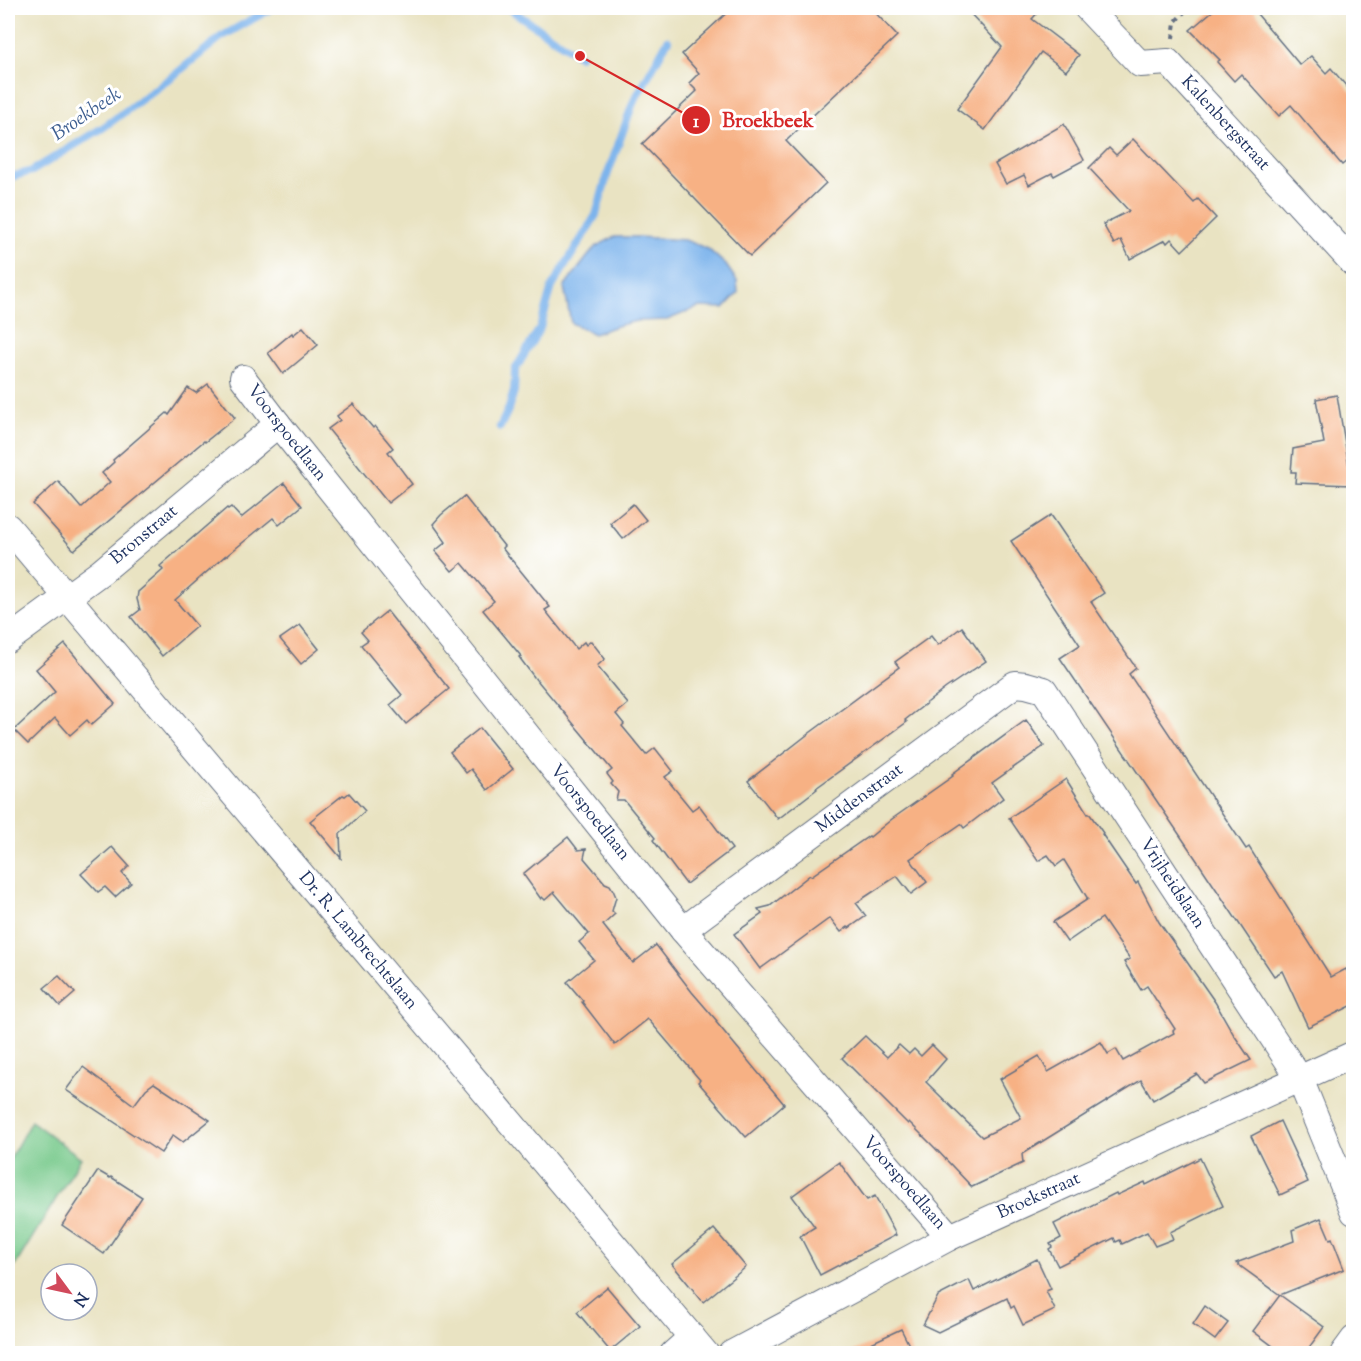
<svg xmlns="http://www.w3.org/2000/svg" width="1361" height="1361" font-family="'Sorts Mill Goudy',serif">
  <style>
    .green { fill: #77c98b; stroke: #497c74; stroke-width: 1.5 }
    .water { fill: #7db4ec; stroke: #4c72a5; stroke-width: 1.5 }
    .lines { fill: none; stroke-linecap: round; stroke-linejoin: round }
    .stream { stroke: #7db4ec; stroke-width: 8 }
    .building { fill: #f7b184 }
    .minor-casing { stroke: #636e81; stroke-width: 28 }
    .path { stroke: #636e81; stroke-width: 4; stroke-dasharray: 4.5 4.5; stroke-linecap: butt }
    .minor { stroke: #fff; stroke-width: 26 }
    .labels { text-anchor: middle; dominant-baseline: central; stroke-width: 6; stroke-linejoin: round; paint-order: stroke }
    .street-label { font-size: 18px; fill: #1b2f5e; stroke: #fff }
    .water-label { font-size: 20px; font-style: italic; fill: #3d5e90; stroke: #fff }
    .leader { fill: none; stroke: #d62828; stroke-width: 2 }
    .callout-dot { fill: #d62828; stroke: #fff; stroke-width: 2 }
    .mark-label { font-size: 18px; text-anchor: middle; font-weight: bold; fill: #fff }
    .callout-label { font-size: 20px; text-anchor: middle; font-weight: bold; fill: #d62828; stroke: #fff; stroke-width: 6; stroke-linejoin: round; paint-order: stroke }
  </style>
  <rect width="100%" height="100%" fill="#fff"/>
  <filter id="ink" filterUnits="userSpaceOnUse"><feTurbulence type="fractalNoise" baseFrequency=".0167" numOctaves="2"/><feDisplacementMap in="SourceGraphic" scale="12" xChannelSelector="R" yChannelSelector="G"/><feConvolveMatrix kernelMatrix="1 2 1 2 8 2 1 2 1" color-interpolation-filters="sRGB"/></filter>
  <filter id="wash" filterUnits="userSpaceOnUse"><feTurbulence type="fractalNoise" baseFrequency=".008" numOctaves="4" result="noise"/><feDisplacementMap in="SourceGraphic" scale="24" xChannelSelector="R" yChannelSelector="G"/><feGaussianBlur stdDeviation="1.35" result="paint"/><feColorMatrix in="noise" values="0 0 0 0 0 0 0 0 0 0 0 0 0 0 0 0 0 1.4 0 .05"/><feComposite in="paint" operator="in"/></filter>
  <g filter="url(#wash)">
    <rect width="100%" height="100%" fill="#e9e3c2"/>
    <polygon class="green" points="31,1121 81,1158 15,1266 8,1262 8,1162"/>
    <polygon class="water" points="614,237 637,237 685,240 708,249 726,265 737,281 738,293 724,308 699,307 667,320 636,321 616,326 594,334 571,323 564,287 595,247"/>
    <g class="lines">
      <g class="stream">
        <polyline points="508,8 580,56"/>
        <polyline points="8,26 12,8"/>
        <polyline points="8,171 11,177 32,171 104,127 177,73 221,37 272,8"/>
        <polyline points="500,427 509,408 514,391 515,370 540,328 552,287 596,215 607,176 633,103 668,40"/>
      </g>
    </g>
    <g id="blocks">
      <g class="building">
        <polygon points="732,8 871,8 897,36 786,141 826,183 750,256 642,144 697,91 689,83 699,73 682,54"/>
        <polygon points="965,8 1042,8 1032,19 1079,55 1066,71 1041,52 985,130 957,109 1002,47"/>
        <polygon points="1216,8 1252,8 1300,65 1311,56 1326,73 1331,68 1353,94 1353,156 1342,165 1291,105 1279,116 1241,74 1234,81 1217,62 1220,60 1190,30"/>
        <polygon points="1064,124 1084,160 1054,176 1052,173 1029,185 1024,175 1006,184 995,164"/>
        <polygon points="1133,139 1194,203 1198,199 1216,218 1182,251 1171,239 1167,243 1165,240 1130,259 1121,240 1114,244 1103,224 1129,211 1089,168 1109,148 1116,155"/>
        <polygon points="303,327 318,345 283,374 268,353 292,333 293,335"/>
        <polygon points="208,384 235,418 205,442 204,441 74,550 33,504 58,481 81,508 110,482 102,473 114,462 113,460 167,413 169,415 188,388 196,393"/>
        <polygon points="1337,395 1352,485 1295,483 1296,472 1291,472 1293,449 1324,443 1316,399"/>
        <polygon points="353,404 373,428 375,426 393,448 388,452 412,484 388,503 328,429 340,420 337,416"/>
        <polygon points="284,483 302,506 279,525 273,518 225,557 225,556 175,600 197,626 162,656 131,617 140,610 137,599 138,592 163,570 160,566 227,508 228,509 231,507 241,518"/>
        <polygon points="464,496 504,546 502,548 550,607 545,610 576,649 584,642 586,645 591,641 605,659 597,666 628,704 616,714 624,724 622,726 646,755 655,748 673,771 665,777 692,810 699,805 732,849 686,884 653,840 655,838 624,800 616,800 618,792 611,784 613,782 607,774 612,770 537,680 537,681 519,657 521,656 483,610 494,601 462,563 452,571 435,551 446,542 433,524 441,515"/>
        <polygon points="633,504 646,520 623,539 610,523"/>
        <polygon points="1051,515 1104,593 1091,602 1136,668 1129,674 1246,849 1249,847 1331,977 1346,969 1353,984 1353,1005 1308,1027 1282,971 1274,976 1198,862 1060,658 1080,645 1011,541"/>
        <polygon points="387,611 449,689 406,724 390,705 402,695 361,645 368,640 361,632"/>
        <polygon points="300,625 319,649 301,664 280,639"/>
        <polygon points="962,627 986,661 946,688 905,720 907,722 816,788 817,789 778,819 748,781 807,735 899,667 895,662 931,636 938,645"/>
        <polygon points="65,644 115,704 91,725 87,720 70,735 55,718 28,744 14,730 55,692 36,669"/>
        <polygon points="1026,720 1044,746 992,783 1003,798 964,828 961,824 910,859 927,882 911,894 897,876 856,903 866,916 849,928 848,927 841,932 830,918 760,969 734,934 762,914 758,909 770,906 810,875 811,876 869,836 870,837 892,819 953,776 952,774"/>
        <polygon points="480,728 513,769 487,790 471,769 466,773 450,752"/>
        <polygon points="1066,779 1088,814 1089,813 1103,833 1102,834 1136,884 1138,882 1159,922 1215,1002 1234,1035 1251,1060 1204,1083 1197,1074 1153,1100 1141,1080 1022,1154 1023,1163 972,1187 935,1148 909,1122 908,1124 842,1058 865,1036 887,1057 899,1045 909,1054 914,1049 921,1056 932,1045 946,1059 926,1082 982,1137 1021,1118 1000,1079 1039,1056 1048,1072 1101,1042 1108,1054 1116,1049 1123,1061 1174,1033 1173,1031 1175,1029 1147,986 1141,990 1124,962 1130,959 1102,918 1067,942 1053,922 1088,899 1064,860 1056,866 1048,855 1038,861 1009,818"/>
        <polygon points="349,793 365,811 340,834 341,858 310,821 343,795 345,796"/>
        <polygon points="568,837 578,850 586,849 584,858 605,883 610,885 613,890 616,897 612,911 615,914 603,925 633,963 656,945 692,992 717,1021 716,1022 784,1104 746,1137 698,1082 700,1080 648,1019 615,1045 582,1002 583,1001 567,982 594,960 579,942 589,934 554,892 545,900 542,897 541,899 523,874"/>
        <polygon points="112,847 129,866 122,873 131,883 115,897 105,887 98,892 81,874"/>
        <polygon points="59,976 75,993 60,1006 44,988"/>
        <polygon points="83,1067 134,1105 146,1089 154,1083 210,1120 183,1142 173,1135 161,1153 66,1090"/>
        <polygon points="1280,1121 1308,1182 1280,1195 1251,1136"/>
        <polygon points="1200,1158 1223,1206 1170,1232 1173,1239 1155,1246 1147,1232 1122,1244 1120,1240 1116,1242 1114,1238 1058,1266 1049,1249 1052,1247 1050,1244 1061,1238 1054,1224 1116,1193 1117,1195 1145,1182 1146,1185"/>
        <polygon points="839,1162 867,1200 875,1196 896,1235 820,1275 800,1236 815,1227 792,1196"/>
        <polygon points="98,1171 110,1178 111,1177 142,1197 104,1254 62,1225"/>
        <polygon points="1321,1218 1330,1239 1332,1238 1344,1269 1280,1295 1236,1263 1294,1241 1292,1230"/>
        <polygon points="714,1229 746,1267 703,1302 672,1264"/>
        <polygon points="1037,1259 1051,1289 1046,1291 1055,1310 1023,1325 1014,1306 1011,1308 1007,1298 938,1332 923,1325 938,1296 969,1280 974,1291"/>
        <polygon points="607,1287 640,1326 610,1351 577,1312"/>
        <polygon points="1280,1295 1324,1327 1305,1353 1282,1353 1253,1331"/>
        <polygon points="1205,1306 1228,1323 1215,1340 1193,1324"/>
        <polygon points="901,1329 913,1353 850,1353"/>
      </g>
    </g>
  </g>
  <g filter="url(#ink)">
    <use href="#blocks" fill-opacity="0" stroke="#636e81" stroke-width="1.5"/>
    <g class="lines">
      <defs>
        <g id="minor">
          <path id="s1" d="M1087,8L1140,64L1168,62L1354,264"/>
          <path id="s2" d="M243,378L278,424L683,930L950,1237"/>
          <path id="s3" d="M8,527L706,1354"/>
          <path id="s4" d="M8,640L101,572L278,424"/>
          <path id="s5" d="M683,930L1015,684L1026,685L1044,690L1300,1079L1354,1212"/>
          <polyline points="673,1354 692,1337"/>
          <path id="s6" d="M731,1354L950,1237L1354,1054"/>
          <polyline points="1343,1354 1354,1339"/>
        </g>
      </defs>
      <use href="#minor" class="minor-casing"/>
      <polyline class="path" points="1173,38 1175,22 1188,8"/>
      <use href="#minor" class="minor"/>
    </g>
  </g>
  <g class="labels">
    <g class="street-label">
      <text stroke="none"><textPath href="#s1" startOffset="189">Kalenbergstraat</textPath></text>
      <text stroke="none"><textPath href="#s2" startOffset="70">Voorspoedlaan</textPath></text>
      <text stroke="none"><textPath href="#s4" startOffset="172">Bronstraat</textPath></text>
      <text stroke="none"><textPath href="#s5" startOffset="220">Middenstraat</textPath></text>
      <text stroke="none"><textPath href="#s2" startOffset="556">Voorspoedlaan</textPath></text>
      <text stroke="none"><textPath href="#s5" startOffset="675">Vrijheidslaan</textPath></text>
      <text stroke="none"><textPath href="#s3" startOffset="542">Dr. R. Lambrechtslaan</textPath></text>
      <text stroke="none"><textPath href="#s2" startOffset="1042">Voorspoedlaan</textPath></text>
      <text stroke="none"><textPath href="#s6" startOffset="346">Broekstraat</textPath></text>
    </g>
    <g class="water-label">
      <text transform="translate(87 115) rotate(-34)">Broekbeek</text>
    </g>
  </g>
  <path class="leader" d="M580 56L696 120"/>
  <g class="callout-dot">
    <circle cx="580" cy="56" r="6"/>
    <circle cx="696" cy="120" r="15"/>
  </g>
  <g class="mark-label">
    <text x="696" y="127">1</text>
  </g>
  <g class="callout-label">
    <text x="768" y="127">Broekbeek</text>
  </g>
  <rect width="1361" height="1361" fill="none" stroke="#fff" stroke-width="30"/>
  <g transform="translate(69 1292) rotate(123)"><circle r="28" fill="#ffffff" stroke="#a4acbf" stroke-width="1.5"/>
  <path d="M0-4.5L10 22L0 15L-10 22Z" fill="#d1495b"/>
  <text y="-9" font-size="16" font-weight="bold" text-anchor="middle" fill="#1b2f5e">N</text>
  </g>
</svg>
